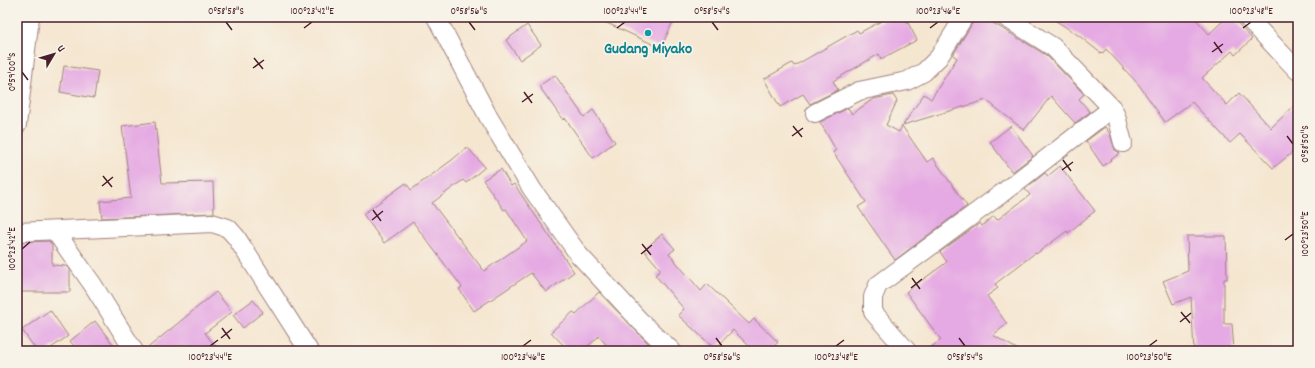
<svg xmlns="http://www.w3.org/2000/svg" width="1315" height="368" font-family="Dekko,sans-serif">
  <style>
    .building { fill: #e5a9e3 }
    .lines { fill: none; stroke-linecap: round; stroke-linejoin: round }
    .street-casing { stroke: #a0827e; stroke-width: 20 }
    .street { stroke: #fff; stroke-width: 18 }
    .ticks { fill: none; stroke: #4a1f2b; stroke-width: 1.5 }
    .culture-dot { fill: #0f9aa8; stroke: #f7f3e8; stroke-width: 1.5 }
    .labels { text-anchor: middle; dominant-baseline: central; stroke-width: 3.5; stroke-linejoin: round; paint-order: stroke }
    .culture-label { font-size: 16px; font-weight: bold; fill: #0d838f; stroke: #f7f3e8 }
    .neatline { fill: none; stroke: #4a1f2b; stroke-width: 1.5 }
    .ticks-label { font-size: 10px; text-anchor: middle; fill: #4a1f2b }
  </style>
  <rect width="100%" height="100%" fill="#f7f3e8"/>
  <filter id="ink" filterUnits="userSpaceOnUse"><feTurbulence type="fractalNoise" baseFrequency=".025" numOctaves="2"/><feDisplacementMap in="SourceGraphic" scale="8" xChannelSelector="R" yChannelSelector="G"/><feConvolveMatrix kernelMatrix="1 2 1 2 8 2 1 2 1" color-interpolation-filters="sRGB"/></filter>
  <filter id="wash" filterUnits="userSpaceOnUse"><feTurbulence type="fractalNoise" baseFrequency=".012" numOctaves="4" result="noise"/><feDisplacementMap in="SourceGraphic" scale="16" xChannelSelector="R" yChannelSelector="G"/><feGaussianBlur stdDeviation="0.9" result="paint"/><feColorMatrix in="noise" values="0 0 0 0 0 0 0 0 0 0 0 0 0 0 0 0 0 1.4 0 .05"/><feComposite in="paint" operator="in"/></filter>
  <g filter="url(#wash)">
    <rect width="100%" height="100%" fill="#f5e6d0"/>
    <g id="blocks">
      <g class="building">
        <polygon points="594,17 675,17 661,48"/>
        <polygon points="889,17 905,17 917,40 881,59 879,54 833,81 838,90 810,104 803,94 780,107 764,79 792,63 794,66 857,30 859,33"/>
        <polygon points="976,17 983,17 1046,55 1084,94 1079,99 1090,112 1075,123 1051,96 1024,130 986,100 903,125 924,94 931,99 957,58 953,55"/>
        <polygon points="1050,17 1194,17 1209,34 1227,17 1232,17 1252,39 1235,55 1232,51 1202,78 1227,105 1239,93 1271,128 1298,102 1298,148 1273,168 1240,134 1230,143 1192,102 1165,122 1139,85 1106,49 1102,54 1078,35"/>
        <polygon points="527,25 541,45 520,60 506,40"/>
        <polygon points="64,66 98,71 94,98 60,92"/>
        <polygon points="555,75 584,117 593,110 615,142 593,158 565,118 563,120 539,86"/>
        <polygon points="893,95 897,101 886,125 899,132 902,126 927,162 933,158 967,206 895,260 858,207 866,202 833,152 836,150 820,122 848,108 852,114 873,99"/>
        <polygon points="155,122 162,183 213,182 214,213 102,218 100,201 131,198 122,126"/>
        <polygon points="1011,126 1033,156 1012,172 990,142"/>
        <polygon points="1105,127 1110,134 1115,150 1120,153 1103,166 1086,141"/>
        <polygon points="467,147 485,167 466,183 463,180 432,203 484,271 527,241 506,209 504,210 483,180 501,169 511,186 514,184 574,272 546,292 531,273 474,311 459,289 462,287 413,222 384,243 363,214 406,183 411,190 452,160"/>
        <polygon points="1060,166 1095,211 1068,233 1067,231 1036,254 1035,253 995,284 998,288 987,296 1007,324 993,335 1020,351 925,351 941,340 906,292 947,262 940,252 980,223 982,226 994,216 997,220 1030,195 1025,189 1045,173 1048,176"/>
        <polygon points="662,234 675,249 669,254 701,291 707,284 749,324 754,319 778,342 770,351 754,351 733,330 715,349 678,315 684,309 655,275 661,270 644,250"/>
        <polygon points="1187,236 1226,236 1227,279 1224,279 1224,324 1232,324 1234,351 1194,351 1191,297 1173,304 1163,281 1188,271"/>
        <polygon points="49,241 52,245 52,265 66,266 70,270 70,292 17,292 18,242"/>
        <polygon points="216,292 232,312 205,333 219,351 144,351"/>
        <polygon points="599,292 649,344 641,351 611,351 599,336 583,351 569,351 551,332 573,312 576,314"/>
        <polygon points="253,300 263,312 243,328 233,315"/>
        <polygon points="50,310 68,336 47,351 37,351 22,330"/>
        <polygon points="95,321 118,351 78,351 70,341"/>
      </g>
    </g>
  </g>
  <g filter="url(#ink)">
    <use href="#blocks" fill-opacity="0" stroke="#a0827e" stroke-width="1"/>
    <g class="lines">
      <defs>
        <g id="street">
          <polyline points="436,17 489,118 532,189 579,255 640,321 672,351"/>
          <polyline points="1247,17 1298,71"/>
          <polyline points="1112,108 1116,116 1123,143"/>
          <polyline points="815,113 859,91 907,81 924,72 939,57 964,17"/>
          <polyline points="17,125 30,17"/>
          <polyline points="55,231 93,285 134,351"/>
          <polyline points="17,232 212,223 228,228 236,237 309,351"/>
          <polyline points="907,351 873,312 873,297 878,285 1001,194 1112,108 1053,47 1005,17"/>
        </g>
      </defs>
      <use href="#street" class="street-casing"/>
      <use href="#street" class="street"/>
    </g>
  </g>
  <path class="ticks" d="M226,22L232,30M469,22L475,30M712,22L718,30M304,28L312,22M617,28L625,22M930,28L938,22M1243,28L1251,22M1214,42L1222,53M1212,52L1223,44M254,58L263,69M253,68L264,60M22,72L28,80M524,92L532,103M522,102L533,94M793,126L802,137M792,136L803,128M1287,136L1293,144M1063,160L1071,171M1062,170L1073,162M103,176L112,187M102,186L113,177M373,210L381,221M372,220L383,211M1285,240L1293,234M642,244L651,255M22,249L30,242M641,254L652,245M912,278L920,289M911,288L922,279M1181,312L1190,323M1180,322L1191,313M222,328L230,339M221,338L232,329M716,338L722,346M959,338L965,346M210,346L218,340M523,346L531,340M836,346L844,340M1149,346L1157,340"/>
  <circle class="culture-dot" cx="648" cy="33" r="4"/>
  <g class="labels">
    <g class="culture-label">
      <text x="648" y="49">Gudang Miyako</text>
    </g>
  </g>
  <rect width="1315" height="368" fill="none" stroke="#f7f3e8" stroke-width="44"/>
  <g transform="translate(54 54) rotate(52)" stroke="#f7f3e8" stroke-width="3" paint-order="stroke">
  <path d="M0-3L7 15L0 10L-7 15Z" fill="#4a1f2b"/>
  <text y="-6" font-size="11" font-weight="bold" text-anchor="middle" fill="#4a1f2b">U</text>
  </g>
  <rect x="22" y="22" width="1271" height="324" class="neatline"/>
  <g class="ticks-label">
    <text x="226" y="14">0°58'58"S</text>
    <text x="312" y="14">100°23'42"E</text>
    <text x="469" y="14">0°58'56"S</text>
    <text x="625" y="14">100°23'44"E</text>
    <text x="712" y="14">0°58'54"S</text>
    <text x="938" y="14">100°23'46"E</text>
    <text x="1251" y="14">100°23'48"E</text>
    <text transform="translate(11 72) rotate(-90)" y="4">0°59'00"S</text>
    <text transform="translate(1304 144) rotate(-90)" y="4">0°58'50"S</text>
    <text transform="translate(1304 234) rotate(-90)" y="4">100°23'50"E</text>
    <text transform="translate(11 249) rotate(-90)" y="4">100°23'42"E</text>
    <text x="210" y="360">100°23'44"E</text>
    <text x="523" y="360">100°23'46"E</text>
    <text x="722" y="360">0°58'56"S</text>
    <text x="836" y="360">100°23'48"E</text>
    <text x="965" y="360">0°58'54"S</text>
    <text x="1149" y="360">100°23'50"E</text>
  </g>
</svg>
